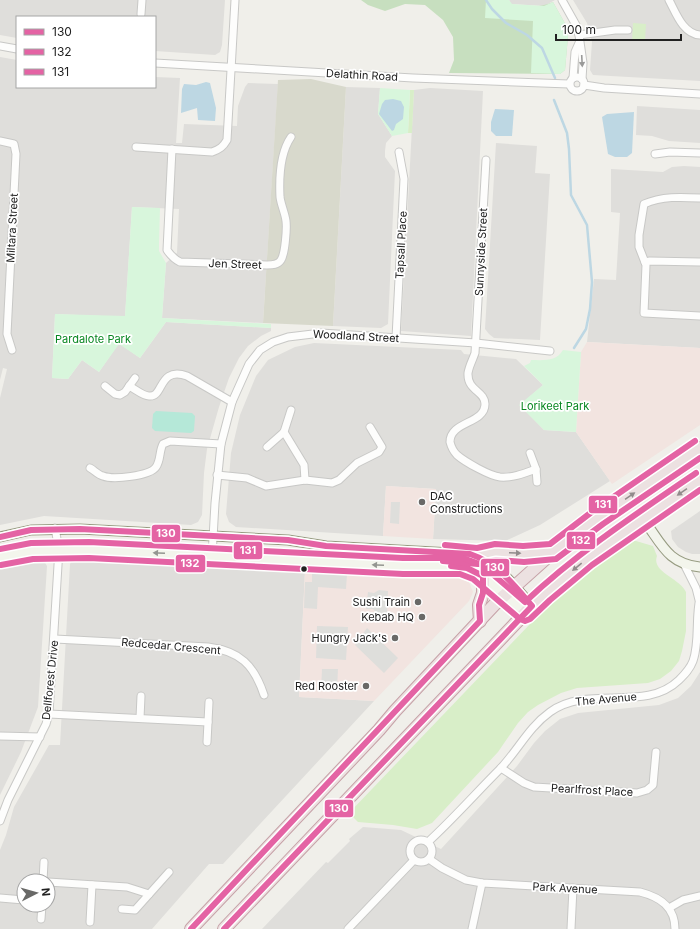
<svg xmlns="http://www.w3.org/2000/svg" width="700" height="929" font-family="Inter,sans-serif">
  <style>
    .residential { fill: #dfdedb; fill-rule: evenodd }
    .commercial { fill: #f2e4e0 }
    .construction { fill: #d8d9cc }
    .grass { fill: #d8eec8 }
    .forest { fill: #c7dfbf }
    .park { fill: #d8f6dc }
    .pitch { fill: #b5e8d8 }
    .parking { fill: #dededb }
    .water { fill: #bdd7e3 }
    .lines { fill: none; stroke-linecap: round; stroke-linejoin: round }
    .stream { stroke: #bdd7e3; stroke-width: 2.5 }
    .street-casing { stroke: #c8c8c6; stroke-width: 9 }
    .secondary-casing { stroke: #969b80; stroke-width: 11 }
    .highway-casing { stroke: #c6a1a7; stroke-width: 14 }
    .street { stroke: #fdfdfc; stroke-width: 7 }
    .secondary { stroke: #f3f5ec; stroke-width: 9 }
    .highway { stroke: #ece1e1; stroke-width: 12 }
    .bus-1-casing { stroke: #fff; stroke-width: 9 }
    .bus-2-casing { stroke: #fff; stroke-width: 9 }
    .bus-3-casing { stroke: #fff; stroke-width: 9 }
    .bus-1 { stroke: #e463a4; stroke-width: 6 }
    .bus-2 { stroke: #e463a4; stroke-width: 6 }
    .bus-3 { stroke: #e463a4; stroke-width: 6 }
    .oneway { fill: #9a9a99 }
    .oneway2 { fill: #918b8b }
    .oneway3 { fill: #949691 }
    .poi-dot { fill: #696967; stroke: #fff; stroke-width: 1.5 }
    .bus-dot { fill: #212121; stroke: #fff; stroke-width: 1.5 }
    .labels { text-anchor: middle; dominant-baseline: central; stroke-width: 3.5; stroke-linejoin: round; paint-order: stroke }
    .street-label { font-size: 11px; fill: #212121; stroke: #fff }
    .park-label { font-size: 11px; fill: #088721; stroke: #fff }
    .poi-label { font-size: 11px; fill: #212121; stroke: #fff; text-anchor: end }
    .line-badge { stroke: #fff; stroke-width: 1.5 }
    .badge-label { font-size: 11px; text-anchor: middle; font-weight: bold; fill: #fff }
  </style>
  <rect width="100%" height="100%" fill="#f0efea"/>
  <g class="residential">
    <polygon points="0,0 225,0 222,45 220,52 215,55 155,51 155,17 17,17 17,38 0,35"/>
    <polygon points="509,0 555,0 544,6 511,4"/>
    <polygon points="573,0 700,0 700,81 593,75 590,70 592,42 587,23"/>
    <polygon points="0,57 17,60 17,87 155,87 155,77 180,78 176,143 182,143 184,124 237,126 238,106 245,87 248,83 278,84 263,323 162,318 166,263 177,253 179,209 132,207 125,317 55,314 52,378 68,379 82,360 99,372 119,343 140,358 166,322 271,328 271,331 261,336 248,346 239,358 229,378 219,407 207,449 204,473 202,515 198,522 191,525 44,516 0,525 0,398 7,369 3,368 0,380"/>
    <polygon points="346,87 380,88 378,114 392,136 386,143 385,151 385,157 395,171 388,324 381,328 333,326"/>
    <polygon points="430,88 483,91 471,336 401,331 414,90"/>
    <polygon points="637,106 700,110 700,143 669,141 652,136 636,135"/>
    <polygon points="496,143 537,146 535,173 550,174 540,340 494,338 489,334 485,329"/>
    <polygon points="684,166 700,167 700,348 587,342 594,279 616,280 620,213 611,212 611,169 663,172 672,167"/>
    <polygon points="314,343 461,350 464,354 516,359 543,385 520,405 544,430 576,432 610,481 540,525 505,541 433,539 436,489 386,486 383,536 236,527 229,522 226,514 231,453 240,415 256,376 268,360 295,347"/>
    <polygon points="700,511 700,554 692,554 686,552 678,547 672,539 671,531"/>
    <path d="M80,557L305,571L299,697L374,701L223,864H209L152,929H0V850L6,835L14,807L49,745H60L70,564L73,559ZM24,881H48V905H24Z"/>
    <polygon points="44,561 47,566 38,707 21,752 0,795 0,568"/>
    <polygon points="700,672 700,929 262,929 326,862 328,863 350,841 349,839 363,827 401,830 441,849 517,766 534,743 545,731 560,719 578,713 659,705 678,698 691,686"/>
  </g>
  <g class="commercial">
    <polygon points="587,342 700,348 700,425 612,484 576,432 581,352"/>
    <polygon points="386,486 436,489 433,539 383,536"/>
    <polygon points="305,571 460,578 469,582 473,592 469,601 374,701 299,697"/>
  </g>
  <polygon class="construction" points="311,79 346,87 333,326 263,323 278,80"/>
  <g class="grass">
    <polygon points="633,23 646,24 645,41 632,40"/>
    <polygon points="410,90 414,90 412,133 408,133"/>
    <path d="M630,541H636L653,546L657,556C651,572 680,578 686,592V631L682,651L679,661L671,671L660,679L648,683L577,688L561,693L538,705L528,712L518,723L498,752L432,823L417,829L393,825L358,822L349,813L553,600L586,571L625,543Z"/>
  </g>
  <path class="forest" d="M361,0H491L503,10C518,8 540,8 553,2L567,27L568,36L565,70L560,74L449,73L454,60L453,37L443,20L425,5L405,4L385,11L368,5Z"/>
  <g class="park">
    <polygon points="486,0 509,0 512,4 544,6 553,2 567,27 568,36 565,70 560,74 531,73 533,21 485,18"/>
    <polygon points="380,88 410,90 408,133 392,136 378,114"/>
    <polygon points="132,207 160,208 159,244 159,251 166,263 162,318 271,324 271,328 166,322 140,358 119,344 99,372 82,360 68,379 52,378 55,314 125,316"/>
    <path d="M563,350L581,352L576,432L544,430L519,405L543,385L524,366L530,363L531,360C543,360 556,362 563,350Z"/>
  </g>
  <polygon class="pitch" points="156,411 192,413 195,416 194,431 191,433 155,431 152,428 153,414"/>
  <g class="parking">
    <polygon points="391,502 400,502 399,524 390,523"/>
    <polygon points="312,572 347,574 346,589 318,587 317,609 304,608 305,582 312,582"/>
    <polygon points="379,590 388,591 387,616 380,616 373,609 366,609 368,592 374,593"/>
    <polygon points="317,626 348,627 346,660 316,658"/>
    <polygon points="367,628 398,658 384,673 355,645"/>
    <polygon points="322,669 338,669 337,690 321,690"/>
  </g>
  <g class="water">
    <polygon points="206,82 210,83 216,108 215,121 198,120 197,108 181,113 182,89 184,84 196,85"/>
    <polygon points="393,99 401,101 404,107 403,119 396,124 394,130 392,131 379,114 382,104 385,100"/>
    <polygon points="495,109 514,110 512,136 496,136 491,131 491,122"/>
    <polygon points="634,112 632,153 627,157 615,157 608,154 602,117 607,114"/>
  </g>
  <g class="lines">
    <g class="stream">
      <polyline points="486,0 492,9 506,23 527,35 542,48 555,78"/>
      <polyline points="554,100 567,133 569,149 571,195 587,225 592,282 590,309 586,329 574,348"/>
    </g>
    <defs>
      <g id="street">
        <polyline points="562,0 576,25 579,35 583,63 582,79"/>
        <path d="M669,0C676,13 683,34 700,35"/>
        <polyline points="141,14 142,0"/>
        <polyline points="579,35 615,30 628,30"/>
        <polyline points="0,46 17,49"/>
        <polyline points="155,63 413,78 569,84"/>
        <circle cx="577" cy="84" r="7"/>
        <polyline points="573,78 575,52 579,43"/>
        <polyline points="584,85 604,88 700,94"/>
        <polyline points="0,141 14,144 16,154 7,334 12,350"/>
        <path d="M136,147L212,152C220,149 223,147 227,140L235,0"/>
        <path d="M172,149L167,250C171,256 174,259 180,262L267,265C272,265 278,265 281,260C285,254 287,229 286,221C285,213 281,205 280,197C279,177 280,153 291,137"/>
        <polyline points="655,154 670,152 700,153"/>
        <path d="M486,160L475,353C473,359 469,366 468,373C467,391 485,391 485,404C485,424 450,421 450,442C451,446 454,452 457,455C465,462 490,476 500,477C513,478 525,473 536,469"/>
        <path d="M700,198C681,197 662,196 644,204L639,235V247L646,265L644,313L700,316"/>
        <polyline points="645,262 650,261 700,262"/>
        <polyline points="396,338 404,179 399,152"/>
        <polyline points="105,386 115,394 120,395 125,392 135,378"/>
        <path d="M129,386C135,389 143,396 149,396C164,398 158,366 187,376L232,402"/>
        <polyline points="284,432 304,465 305,480"/>
        <polyline points="267,447 284,432 291,410"/>
        <polyline points="530,453 536,469 537,482"/>
        <path d="M90,468C94,470 98,475 103,476C113,480 150,476 156,467C161,460 159,451 163,444L170,441L221,444"/>
        <polyline points="217,475 247,478 266,486 305,480 332,483 339,480 357,463 379,452 382,447 370,427"/>
        <polyline points="212,556 215,503 221,444 232,402 249,364 260,350 273,342 288,337 321,333 476,343 550,351"/>
        <polyline points="684,564 696,588 699,600"/>
        <path d="M55,639L208,647C240,651 254,665 264,695"/>
        <polyline points="49,714 208,722"/>
        <polyline points="140,718 141,696"/>
        <polyline points="0,736 40,737"/>
        <polyline points="207,742 209,702"/>
        <polyline points="501,768 524,783 534,787 637,793 647,790 653,785 656,752"/>
        <polyline points="0,821 8,800 46,724 49,713 58,565 59,550 55,528"/>
        <circle cx="421" cy="851" r="11"/>
        <path d="M428,842C453,819 476,793 500,769C518,750 529,727 550,712C589,684 645,713 679,680C685,674 690,669 693,661C700,641 695,618 700,598"/>
        <path d="M429,859L442,868L466,880L482,883L640,892C660,897 675,907 675,929"/>
        <polyline points="43,881 44,862"/>
        <polyline points="48,882 127,887 149,894"/>
        <polyline points="0,898 24,900"/>
        <polyline points="669,908 683,900 700,896"/>
        <polyline points="122,909 135,910 169,872"/>
        <polyline points="41,919 42,905"/>
        <polyline points="90,922 92,885"/>
        <polyline points="348,929 414,860"/>
        <polyline points="472,929 482,883"/>
        <polyline points="571,929 573,888"/>
      </g>
      <g id="secondary">
        <path d="M643,519C661,542 667,564 700,567"/>
        <path d="M0,537L31,530L80,529L288,540L326,546L470,554C496,560 515,587 532,606"/>
        <polyline points="0,557 32,551 89,550 403,566 462,566 477,572 525,613"/>
      </g>
      <g id="highway">
        <polyline points="478,556 495,552 523,554 553,552"/>
        <polyline points="480,621 479,605 483,593 483,576"/>
        <polyline points="191,929 379,730 395,711 495,604 553,552 598,518 700,448"/>
        <path d="M224,929L532,606C583,558 642,520 700,480"/>
      </g>
    </defs>
    <use href="#street" class="street-casing"/>
    <use href="#secondary" class="secondary-casing"/>
    <use href="#highway" class="highway-casing"/>
    <use href="#street" class="street"/>
    <use href="#secondary" class="secondary"/>
    <use href="#highway" class="highway"/>
    <defs>
      <g id="bus-1">
        <path d="M0,537L31,530L80,529L288,540L326,546L470,554C497,563 514,585 532,606L224,929"/>
        <polyline points="191,929 480,621 479,605 483,593 483,576 467,568 451,566"/>
      </g>
      <g id="bus-2">
        <polyline points="443,561 478,564 496,560 524,562 556,559 603,524 700,458"/>
        <polyline points="1,565 33,559 89,558 403,574 460,574 473,579 520,619 525,621 530,619 550,600 592,565 700,490"/>
      </g>
      <g id="bus-3">
        <polyline points="445,545 477,548 495,544 523,546 550,544 593,511 695,441"/>
        <path d="M0,549L31,543L89,542L403,558H463L482,565L525,602C577,553 636,514 696,473"/>
      </g>
    </defs>
    <use href="#bus-1" class="bus-1-casing"/>
    <use href="#bus-2" class="bus-2-casing"/>
    <use href="#bus-3" class="bus-3-casing"/>
    <use href="#bus-1" class="bus-1"/>
    <use href="#bus-2" class="bus-2"/>
    <use href="#bus-3" class="bus-3"/>
  </g>
  <defs><path id="oneway-solid" d="M-6-.8H1V-3.2L6.5 0L1 3.2V.8H-6Z"/></defs>
  <use class="oneway" href="#oneway-solid" transform="translate(582 61) rotate(87)"/>
  <g class="oneway2">
    <use href="#oneway-solid" transform="translate(682 492) rotate(146)"/>
    <use href="#oneway-solid" transform="translate(630 496) rotate(-34)"/>
    <use href="#oneway-solid" transform="translate(515 553) rotate(2)"/>
    <use href="#oneway-solid" transform="translate(577 567) rotate(141)"/>
  </g>
  <g class="oneway3">
    <use href="#oneway-solid" transform="translate(159 553) rotate(-177)"/>
    <use href="#oneway-solid" transform="translate(378 565) rotate(-177)"/>
  </g>
  <g class="poi-dot">
    <circle cx="422" cy="502" r="4"/>
    <circle cx="418" cy="602" r="4"/>
    <circle cx="422" cy="617" r="4"/>
    <circle cx="395" cy="638" r="4"/>
    <circle cx="366" cy="686" r="4"/>
  </g>
  <circle class="bus-dot" cx="304" cy="569" r="3.5"/>
  <g class="labels">
    <g class="street-label">
      <text transform="translate(362 75) rotate(3)">Delathin Road</text>
      <text transform="translate(12 228) rotate(-87)">Miltara Street</text>
      <text transform="translate(401 245) rotate(-87)">Tapsall Place</text>
      <text transform="translate(481 252) rotate(-87)">Sunnyside Street</text>
      <text transform="translate(235 264) rotate(2)">Jen Street</text>
      <text transform="translate(356 336) rotate(3)">Woodland Street</text>
      <text transform="translate(171 646) rotate(5)">Redcedar Crescent</text>
      <text transform="translate(50 680) rotate(-84)">Dellforest Drive</text>
      <text transform="translate(606 699) rotate(-5)">The Avenue</text>
      <text transform="translate(592 790) rotate(3)">Pearlfrost Place</text>
      <text transform="translate(565 888) rotate(3)">Park Avenue</text>
    </g>
    <g class="park-label">
      <text x="93" y="339">Pardalote Park</text>
      <text x="555" y="406">Lorikeet Park</text>
    </g>
    <g class="poi-label">
      <text x="430" y="496" text-anchor="start">DAC<tspan x="430" dy="13">Constructions</tspan></text>
      <text x="410" y="602">Sushi Train</text>
      <text x="414" y="617">Kebab HQ</text>
      <text x="387" y="638">Hungry Jack's</text>
      <text x="358" y="686">Red Rooster</text>
    </g>
  </g>
  <g class="line-badge">
    <rect x="588" y="495" width="30" height="19" rx="4" fill="#e463a4"/>
    <rect x="151" y="524" width="30" height="19" rx="4" fill="#e463a4"/>
    <rect x="566" y="531" width="30" height="19" rx="4" fill="#e463a4"/>
    <rect x="233" y="541" width="30" height="19" rx="4" fill="#e463a4"/>
    <rect x="175" y="554" width="31" height="19" rx="4" fill="#e463a4"/>
    <rect x="480" y="558" width="30" height="19" rx="4" fill="#e463a4"/>
    <rect x="324" y="799" width="30" height="19" rx="4" fill="#e463a4"/>
  </g>
  <g class="badge-label">
    <text x="603" y="508">131</text>
    <text x="166" y="537">130</text>
    <text x="581" y="544">132</text>
    <text x="248" y="554">131</text>
    <text x="190" y="567">132</text>
    <text x="495" y="571">130</text>
    <text x="339" y="812">130</text>
  </g>
  <rect x="16" y="16" width="140" height="72" fill="#ffffff" stroke="#a6a6a6"/>
  <rect x="24" y="29" width="20" height="6" fill="#e463a4" stroke="#a6a6a6"/>
  <text x="52" y="36" font-size="12" fill="#212121">130</text>
  <rect x="24" y="49" width="20" height="6" fill="#e463a4" stroke="#a6a6a6"/>
  <text x="52" y="56" font-size="12" fill="#212121">132</text>
  <rect x="24" y="69" width="20" height="6" fill="#e463a4" stroke="#a6a6a6"/>
  <text x="52" y="76" font-size="12" fill="#212121">131</text>
  <g transform="translate(36 893) rotate(84)"><circle r="19" fill="#ffffff" stroke="#a6a6a6"/>
  <path d="M0-3L7 15L0 10L-7 15Z" fill="#696967"/>
  <text y="-6" font-size="11" font-weight="bold" text-anchor="middle" fill="#212121">N</text>
  </g>
  <path d="M556 34v6h125v-6" fill="none" stroke="#212121" stroke-width="2"/>
  <text x="562" y="34" font-size="12" fill="#212121" stroke="#ffffff" stroke-width="3" paint-order="stroke">100 m</text>
</svg>
